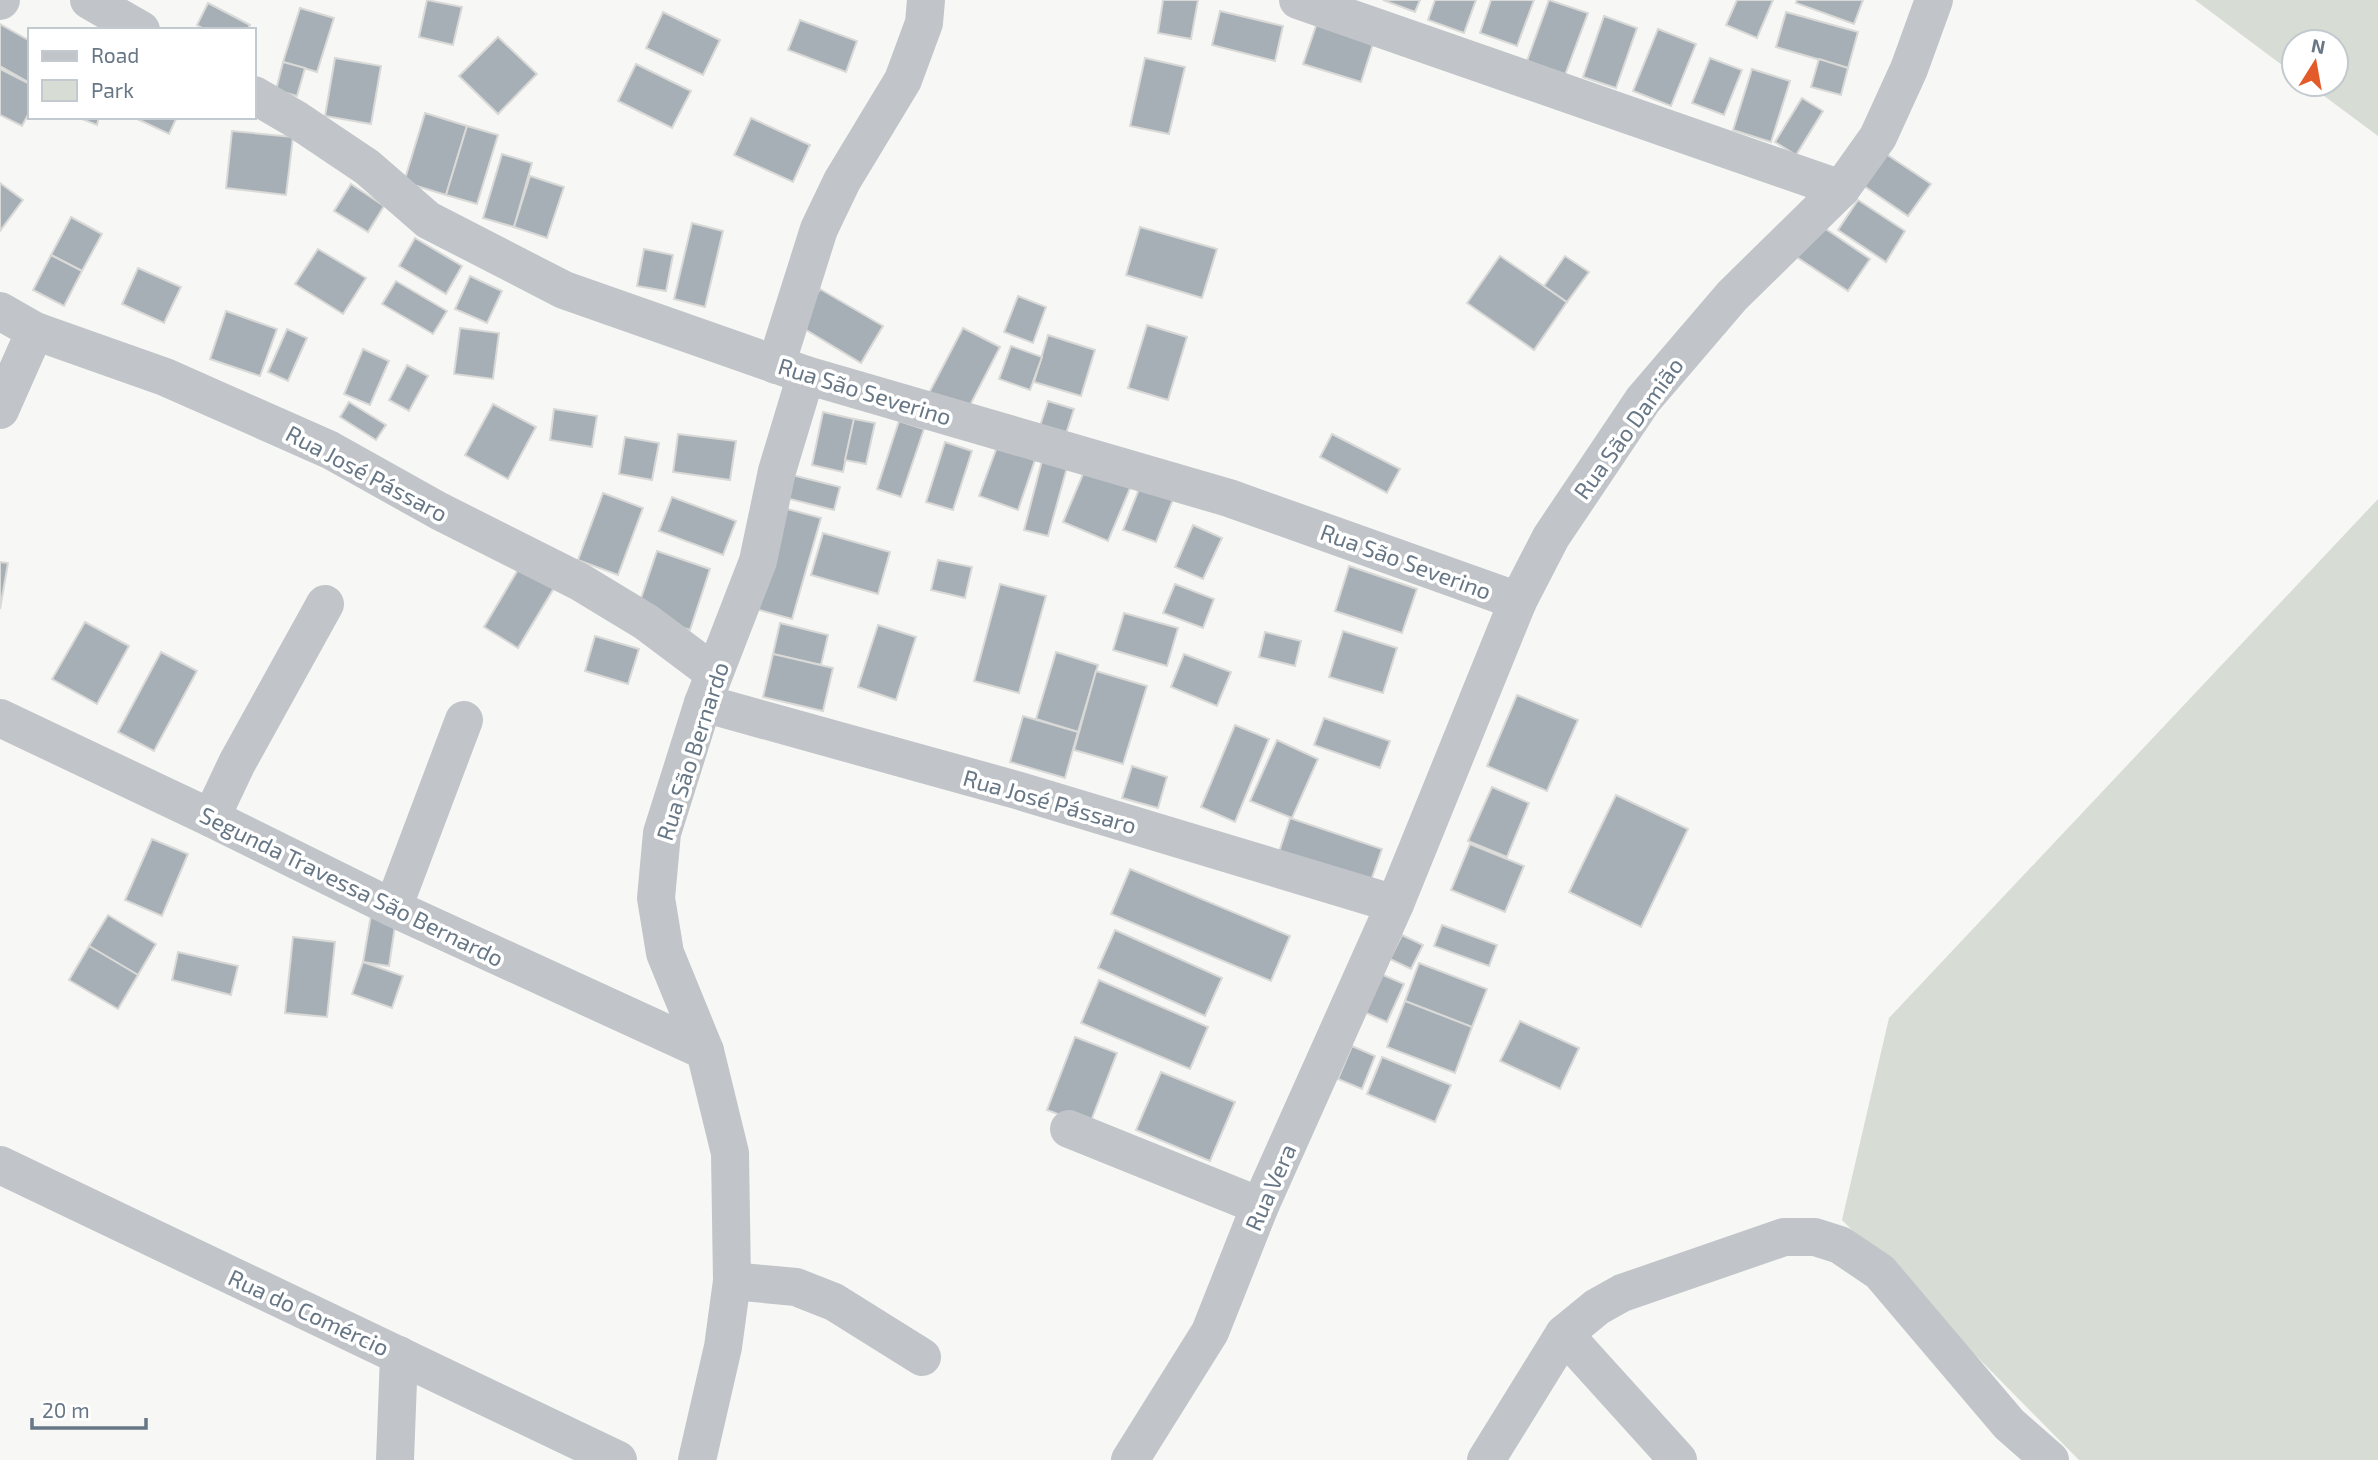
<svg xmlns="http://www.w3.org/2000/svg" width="2378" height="1460" font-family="'Exo 2',sans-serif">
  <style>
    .green { fill: #d7dcd4 }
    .building { fill: #a7afb6; stroke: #d9d9d7; stroke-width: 2 }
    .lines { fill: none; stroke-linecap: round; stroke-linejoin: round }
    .minor { stroke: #c1c5c9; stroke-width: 38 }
    .labels { text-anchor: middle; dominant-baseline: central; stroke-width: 7; stroke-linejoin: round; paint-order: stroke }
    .street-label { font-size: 23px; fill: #677786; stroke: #fff }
  </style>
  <rect width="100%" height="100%" fill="#f7f8f5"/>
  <g class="green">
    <polygon points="2195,0 2378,0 2378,136 2308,84 2336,84 2336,42 2294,42 2294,74"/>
    <polygon points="2378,499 2378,1460 2079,1460 1842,1220 1889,1018"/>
  </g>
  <g class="building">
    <polygon points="427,0 462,7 453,45 419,37"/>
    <polygon points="1163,0 1198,0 1191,39 1158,33"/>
    <polygon points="1383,0 1420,0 1415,12"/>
    <polygon points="1435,0 1476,0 1464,33 1428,20"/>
    <polygon points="1491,0 1534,0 1517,46 1480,33"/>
    <polygon points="1549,0 1588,13 1565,75 1527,61"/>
    <polygon points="1737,0 1773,0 1757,38 1726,25"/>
    <polygon points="1797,0 1863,0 1854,24 1796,3"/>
    <polygon points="208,3 250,25 247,30 206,30 197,25"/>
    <polygon points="300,8 334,18 317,72 283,62"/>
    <polygon points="1220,11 1283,26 1275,61 1212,45"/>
    <polygon points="663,12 720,40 703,75 646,48"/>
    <polygon points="1786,12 1858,32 1848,68 1776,47"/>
    <polygon points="1604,16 1637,28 1616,88 1583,77"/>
    <polygon points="800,20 857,41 846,72 788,50"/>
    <polygon points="1317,23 1374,41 1361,82 1303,64"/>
    <polygon points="0,24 30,41 30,83 0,66"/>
    <polygon points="1658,29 1696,44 1671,106 1633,91"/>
    <polygon points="498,37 537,74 498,114 459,76"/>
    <polygon points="335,58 381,66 371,124 325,116"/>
    <polygon points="1145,58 1185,67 1169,134 1130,126"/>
    <polygon points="1710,58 1742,70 1724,115 1692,103"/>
    <polygon points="1819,59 1848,68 1841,95 1811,87"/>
    <polygon points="283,62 305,68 297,96 276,90"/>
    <polygon points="636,64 691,91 672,128 618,101"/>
    <polygon points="0,69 30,84 30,111 22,126 0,115"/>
    <polygon points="1752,69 1790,81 1771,142 1733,130"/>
    <polygon points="1802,98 1823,111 1796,155 1775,142"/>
    <polygon points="425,113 467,126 446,195 404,182"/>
    <polygon points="77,117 99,117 97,125"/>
    <polygon points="133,117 177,117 169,134"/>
    <polygon points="751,118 810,145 793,182 734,155"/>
    <polygon points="467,126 498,135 477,204 446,195"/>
    <polygon points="232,131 293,137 286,195 226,188"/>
    <polygon points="502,154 532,163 514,227 483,218"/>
    <polygon points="1886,154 1931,184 1908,216 1864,186"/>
    <polygon points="530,176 564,187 547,238 514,227"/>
    <polygon points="0,183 23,200 0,231"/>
    <polygon points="351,184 384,206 368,232 334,211"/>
    <polygon points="1858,200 1905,231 1886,262 1838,230"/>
    <polygon points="71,217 102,234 82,271 51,255"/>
    <polygon points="692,223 723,231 705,307 674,299"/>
    <polygon points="1817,223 1870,259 1848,291 1795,256"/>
    <polygon points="1140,227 1217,249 1202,298 1126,275"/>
    <polygon points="415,238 462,266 446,294 399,266"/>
    <polygon points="318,249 366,278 343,314 295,284"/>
    <polygon points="644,249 673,255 666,291 637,286"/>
    <polygon points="51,255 82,271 64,306 33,290"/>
    <polygon points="1500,256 1567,302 1534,350 1467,303"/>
    <polygon points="1565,256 1589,272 1567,302 1544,286"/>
    <polygon points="138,268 181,287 164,323 122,304"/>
    <polygon points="470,276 502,291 487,323 455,309"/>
    <polygon points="396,281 447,311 433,334 382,304"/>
    <polygon points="820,289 883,326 861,363 798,325"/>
    <polygon points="1018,296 1046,307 1033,343 1004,332"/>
    <polygon points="226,311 277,329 260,376 210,359"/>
    <polygon points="1147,325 1187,337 1168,400 1128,388"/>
    <polygon points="460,328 499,333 493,379 454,374"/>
    <polygon points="963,328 1000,347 966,413 929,393"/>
    <polygon points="287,329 307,338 288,381 268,372"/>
    <polygon points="1048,335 1095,350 1081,396 1034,382"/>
    <polygon points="1011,346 1042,357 1030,390 999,379"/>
    <polygon points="363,349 389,361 370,405 344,394"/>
    <polygon points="407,365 428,376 409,411 389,400"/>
    <polygon points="1048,401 1074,409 1064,440 1038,432"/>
    <polygon points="349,402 386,425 376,440 340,417"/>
    <polygon points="493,404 536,427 508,479 465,455"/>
    <polygon points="554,409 597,416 592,447 550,440"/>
    <polygon points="823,412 854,419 843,472 812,465"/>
    <polygon points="854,419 875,423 866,464 845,460"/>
    <polygon points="899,421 924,429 901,497 877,489"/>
    <polygon points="678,434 736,441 730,480 673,472"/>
    <polygon points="1332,434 1400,469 1387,493 1320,457"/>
    <polygon points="625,437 659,443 652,480 619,474"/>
    <polygon points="945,442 972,451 953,510 926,502"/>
    <polygon points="997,447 1035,460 1018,510 979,496"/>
    <polygon points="1043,457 1068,464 1048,536 1024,530"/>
    <polygon points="1088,462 1133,481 1108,541 1063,522"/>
    <polygon points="792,475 840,487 834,510 786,498"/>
    <polygon points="1141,484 1174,497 1156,542 1123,530"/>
    <polygon points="603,493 643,508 618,575 578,560"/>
    <polygon points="672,497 736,521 723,555 659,531"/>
    <polygon points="780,507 821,518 792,619 752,608"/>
    <polygon points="1193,525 1222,538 1203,579 1175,567"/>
    <polygon points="823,533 890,552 878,594 811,575"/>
    <polygon points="657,551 710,569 690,630 636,613"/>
    <polygon points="938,560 972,567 965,598 931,590"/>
    <polygon points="0,562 8,563 0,609"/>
    <polygon points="1349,566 1417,589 1402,633 1335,611"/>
    <polygon points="519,568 554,588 518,648 484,627"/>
    <polygon points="1000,584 1046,596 1019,693 974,681"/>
    <polygon points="1175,584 1214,599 1203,628 1163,613"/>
    <polygon points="1124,613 1178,628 1167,666 1113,650"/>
    <polygon points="85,622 129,646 97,704 52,679"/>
    <polygon points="780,623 828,635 821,665 773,654"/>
    <polygon points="878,625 916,637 896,700 858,687"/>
    <polygon points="1343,631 1397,648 1383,693 1329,677"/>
    <polygon points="1265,632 1301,641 1295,666 1259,657"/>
    <polygon points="595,636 639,649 628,684 585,671"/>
    <polygon points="161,652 197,671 154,751 118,732"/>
    <polygon points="1056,652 1098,665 1078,732 1036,719"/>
    <polygon points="773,654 833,668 823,711 763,697"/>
    <polygon points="1184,654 1231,672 1217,706 1171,687"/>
    <polygon points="1096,671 1147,686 1123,764 1074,750"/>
    <polygon points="1517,695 1578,720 1547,791 1487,766"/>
    <polygon points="1023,716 1078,732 1065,778 1010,762"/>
    <polygon points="1324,718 1390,741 1380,768 1314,745"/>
    <polygon points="1235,725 1269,739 1235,822 1201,807"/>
    <polygon points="1277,740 1318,759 1292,818 1250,801"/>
    <polygon points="1132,766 1167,777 1158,808 1122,798"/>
    <polygon points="1492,787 1529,803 1507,857 1468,841"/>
    <polygon points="1616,795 1688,829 1641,927 1569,892"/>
    <polygon points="1290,818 1382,849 1369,886 1278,855"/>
    <polygon points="152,839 188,854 162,916 125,900"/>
    <polygon points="1470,844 1524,866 1505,912 1451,890"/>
    <polygon points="1130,869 1290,936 1271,981 1111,914"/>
    <polygon points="372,909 397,913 389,966 363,962"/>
    <polygon points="108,915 156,944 138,975 89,946"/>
    <polygon points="1442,925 1497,945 1489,966 1434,946"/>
    <polygon points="1115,930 1222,978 1205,1016 1098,968"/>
    <polygon points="1402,935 1423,945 1411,969 1390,959"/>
    <polygon points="293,937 335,942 327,1017 285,1013"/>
    <polygon points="89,946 138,975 118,1009 69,980"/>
    <polygon points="178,952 238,966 231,995 172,980"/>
    <polygon points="363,962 403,976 392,1008 352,994"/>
    <polygon points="1419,963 1487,989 1472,1027 1405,1001"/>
    <polygon points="1381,974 1404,984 1387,1022 1364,1012"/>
    <polygon points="1099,980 1208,1027 1190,1069 1081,1023"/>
    <polygon points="1405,1001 1472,1027 1455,1073 1387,1047"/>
    <polygon points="1520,1021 1579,1048 1560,1089 1500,1061"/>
    <polygon points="1075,1037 1117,1053 1089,1126 1047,1110"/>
    <polygon points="1352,1046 1375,1056 1362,1089 1338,1079"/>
    <polygon points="1382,1057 1451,1085 1435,1122 1367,1094"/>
    <polygon points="1161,1072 1235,1102 1210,1161 1136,1130"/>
  </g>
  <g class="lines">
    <g class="minor">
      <polyline points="89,0 141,30"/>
      <polyline points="1298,0 1841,189"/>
      <polyline points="0,1 1,0"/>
      <polyline points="254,95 297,120 367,167 428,220 564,290 806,375 1229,498 1518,601"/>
      <polyline points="0,311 35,331 165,377 330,450 439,511 580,582 646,622 714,673"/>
      <polyline points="776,365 819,229 842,181 903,80 924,23 926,0"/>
      <polyline points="0,410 35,331"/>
      <polyline points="703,703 1020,791 1395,904"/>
      <polyline points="0,718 211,818 393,908 705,1051"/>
      <polyline points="211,818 237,763 325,604"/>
      <polyline points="393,908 464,720"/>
      <polyline points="1069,1129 1260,1206"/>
      <polyline points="0,1165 618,1460"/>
      <polyline points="732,1281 796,1287 834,1302 922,1357"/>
      <polyline points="1564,1334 1678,1460"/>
      <polyline points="395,1460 399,1355"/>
      <polyline points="697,1460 723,1347 732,1281 730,1153 705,1051 665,953 656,898 662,833 703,703 758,561 777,471 806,375"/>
      <polyline points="1130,1460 1210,1332 1260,1206 1395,904 1518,601 1551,537 1643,400 1732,296 1841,189 1878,137 1909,69 1934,0"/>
      <polyline points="1486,1460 1564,1334 1597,1307 1622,1293 1784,1237 1815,1237 1840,1245 1880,1272 2009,1424 2050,1460"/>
    </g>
  </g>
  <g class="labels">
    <g class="street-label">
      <text transform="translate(865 391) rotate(17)">Rua São Severino</text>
      <text transform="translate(1628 428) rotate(-54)">Rua São Damião</text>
      <text transform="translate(367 473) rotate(28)">Rua José Pássaro</text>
      <text transform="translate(1406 561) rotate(20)">Rua São Severino</text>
      <text transform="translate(692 751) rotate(-72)">Rua São Bernardo</text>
      <text transform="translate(1050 801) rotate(16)">Rua José Pássaro</text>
      <text transform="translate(352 886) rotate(26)">Segunda Travessa São Bernardo</text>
      <text transform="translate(1270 1187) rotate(-66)">Rua Vera</text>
      <text transform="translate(309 1312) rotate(25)">Rua do Comércio</text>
    </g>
  </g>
  <rect x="28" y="28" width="228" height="91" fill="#ffffff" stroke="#c2c9cf" stroke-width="2"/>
  <rect x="42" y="51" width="35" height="10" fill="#c1c5c9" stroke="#c2c9cf" stroke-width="2"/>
  <text x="91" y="63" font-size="21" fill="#677786">Road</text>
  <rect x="42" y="80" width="35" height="21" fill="#d7dcd4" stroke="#c2c9cf" stroke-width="2"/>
  <text x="91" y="98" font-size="21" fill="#677786">Park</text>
  <g transform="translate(2315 63) rotate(11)"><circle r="33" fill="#ffffff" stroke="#c2c9cf" stroke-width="2"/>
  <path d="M0-5L12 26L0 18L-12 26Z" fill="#e35b29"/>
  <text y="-10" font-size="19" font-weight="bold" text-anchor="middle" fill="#677786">N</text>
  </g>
  <path d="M32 1418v10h114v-10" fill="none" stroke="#677786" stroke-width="3.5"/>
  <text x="42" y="1418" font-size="21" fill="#677786" stroke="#ffffff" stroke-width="5" paint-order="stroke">20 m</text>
</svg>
